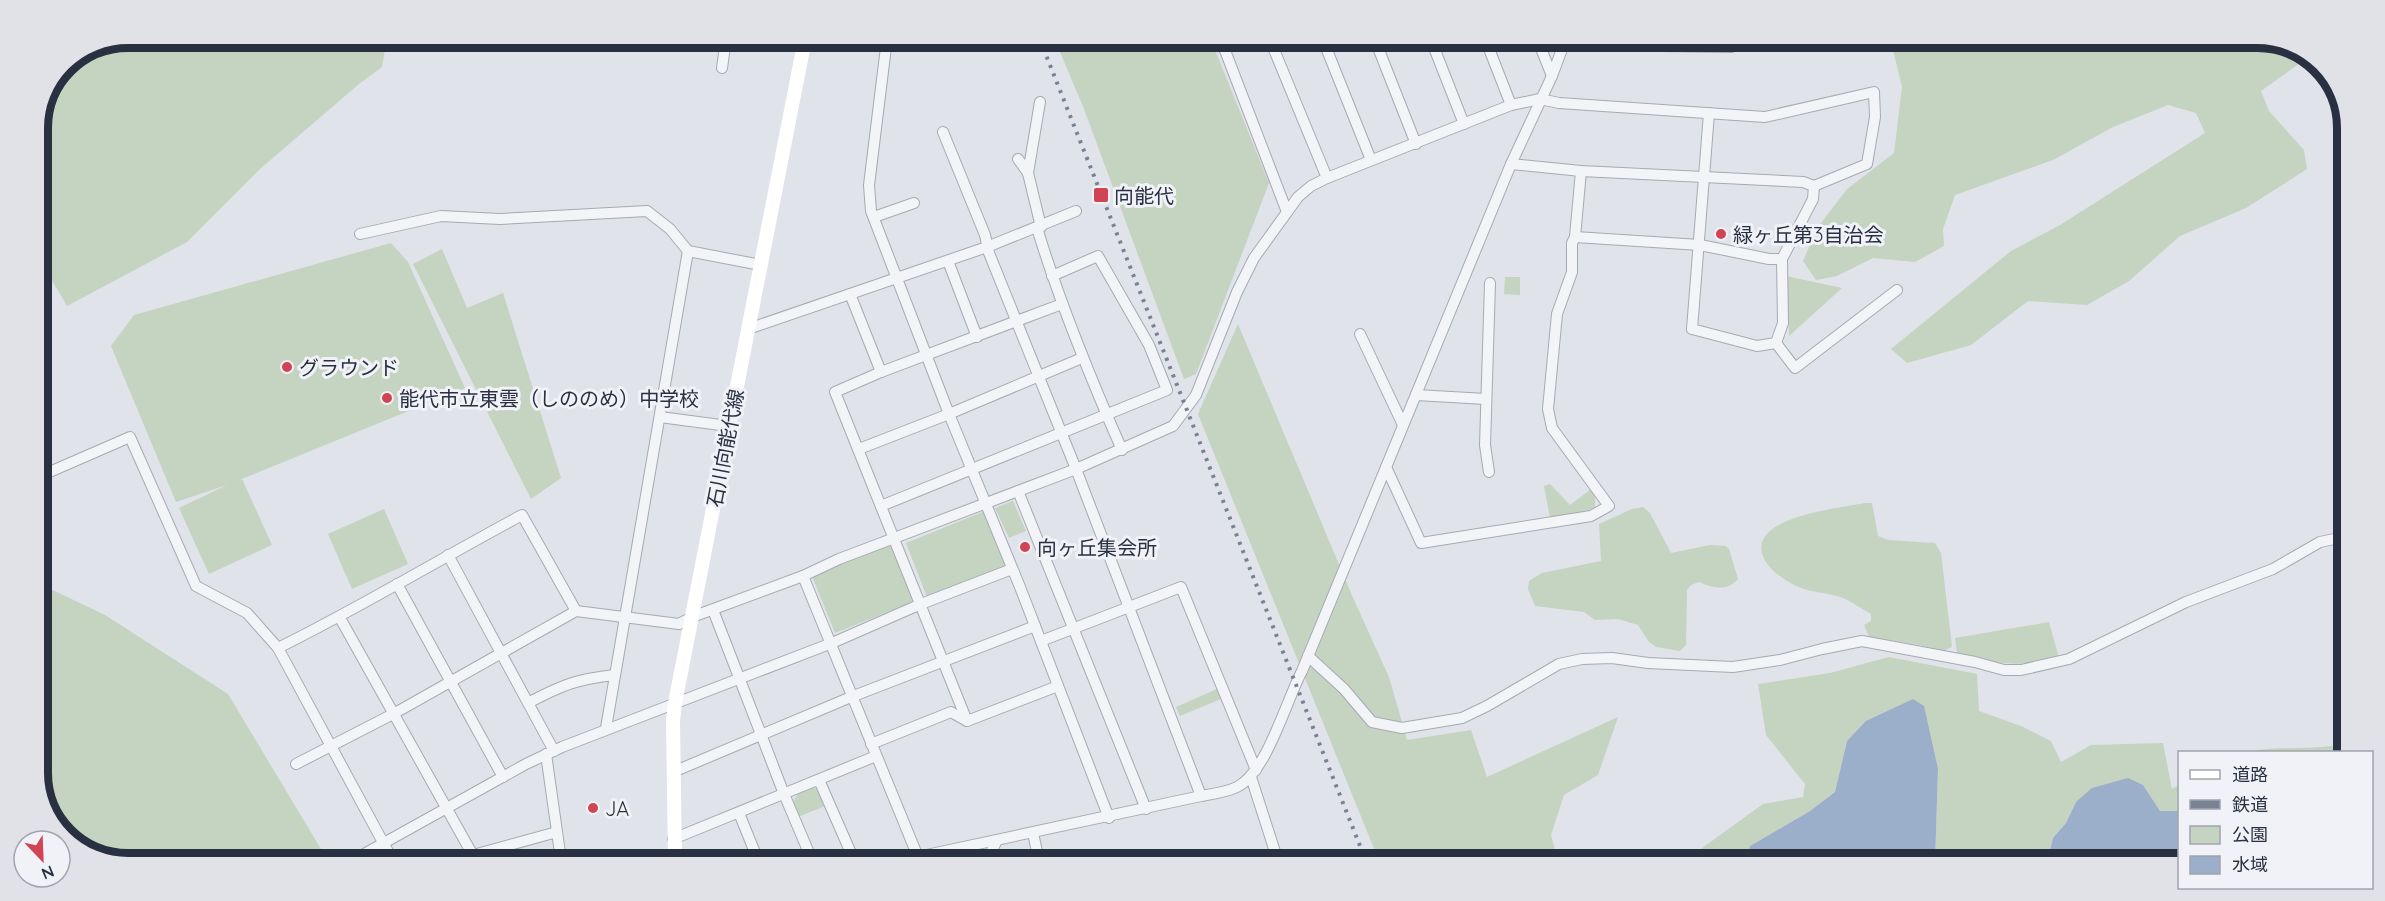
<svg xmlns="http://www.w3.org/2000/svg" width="2385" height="901" font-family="Quicksand,'Noto Sans JP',sans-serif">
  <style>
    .green { fill: #c5d3c1 }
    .water { fill: #9bafca }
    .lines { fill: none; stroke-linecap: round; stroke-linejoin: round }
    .street-casing { stroke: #a5aab3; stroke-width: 12 }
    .street { stroke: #f3f4f8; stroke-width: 10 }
    .secondary { stroke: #fff; stroke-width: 14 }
    .rail { stroke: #798293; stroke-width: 4; stroke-dasharray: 3 6; stroke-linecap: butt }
    .poi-dot { fill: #d04453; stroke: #f0f2f7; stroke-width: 2 }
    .labels { text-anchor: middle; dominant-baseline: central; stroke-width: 6; stroke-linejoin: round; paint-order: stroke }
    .poi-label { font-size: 20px; fill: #293041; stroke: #f0f2f7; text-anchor: start }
    .street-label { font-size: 20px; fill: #293041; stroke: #f0f2f7 }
    .rim { fill: none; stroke: #293041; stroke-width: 8 }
  </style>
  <rect width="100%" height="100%" fill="#e0e3e9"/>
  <g class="green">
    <polygon points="129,38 387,38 382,67 359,84 260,169 187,242 67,306 38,257 38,123 64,64"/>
    <polygon points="1055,40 1211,40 1269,183 1196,374 1184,379 1084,109"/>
    <polygon points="1891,42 2286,42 2307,58 2261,91 2269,111 2304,150 2307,169 2246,208 2180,236 2129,281 2087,305 2028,301 1971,345 1907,363 1891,349 2011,251 2060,225 2205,133 2196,113 2168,105 2113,127 2053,160 1955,195 1943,229 1944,246 1915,262 1873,258 1837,276 1816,280 1803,261 1818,227 1847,189 1894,153 1902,87"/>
    <polygon points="391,243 408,262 465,388 242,479 272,545 209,574 179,508 227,485 176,502 111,346 134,315"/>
    <polygon points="442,249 467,308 503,293 561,478 531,499 413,264"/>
    <polygon points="1786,276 1842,288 1789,336"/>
    <polygon points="1505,277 1520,277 1520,295 1504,294"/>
    <polygon points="1238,324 1354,600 1389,677 1407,740 1471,730 1487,777 1618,717 1598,775 1564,795 1551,835 1558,862 1379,861 1198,414"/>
    <polygon points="1550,484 1570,505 1590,490 1595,493 1595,507 1584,512 1550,518 1544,486"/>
    <polygon points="1013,501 1026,531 1009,538 995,508"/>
    <path d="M1865,503H1872L1878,536L1888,540L1935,543L1941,553L1952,647L1943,651L1920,645L1869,637L1864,625L1871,621V614C1862,609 1852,602 1843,598C1827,592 1809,593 1794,585C1781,578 1766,568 1762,553C1753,516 1841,508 1865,503Z"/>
    <path d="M1643,507L1650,513L1671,553L1710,545L1726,546L1729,549L1738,579C1726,592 1714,588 1699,582L1691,585L1687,590L1686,645L1680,651L1656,647L1649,642L1638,625L1618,619L1595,620L1584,612L1535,606L1528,589L1529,581L1542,573L1601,561L1599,524L1632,509Z"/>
    <polygon points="384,509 408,564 352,589 328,534"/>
    <polygon points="985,511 1007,565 927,597 906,543"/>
    <polygon points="892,544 915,601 835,633 812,576"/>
    <polygon points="38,583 105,615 228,694 327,859 116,859 112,855 99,859 56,828 38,779"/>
    <path d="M2049,622L2059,658C2019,668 1997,664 1957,653L1955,638Z"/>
    <polygon points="1889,657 1977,674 1979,711 2021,726 2051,741 2061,762 2091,745 2163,743 2172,789 2179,785 2179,811 2160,811 2143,785 2076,802 2066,823 2053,838 2047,863 1935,863 1938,769 1847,741 1835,792 1810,811 1750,846 1745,862 1671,862 1698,851 1763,804 1803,797 1805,784 1766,735 1758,684 1830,673"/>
    <polygon points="1217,689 1221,699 1180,716 1176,707"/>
    <path d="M2343,744V752H2247C2278,745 2311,751 2343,744Z"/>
    <polygon points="814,788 819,791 825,806 798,817 792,803 798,794"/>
  </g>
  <g class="water">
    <polygon points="1913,699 1924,706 1938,769 1935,863 1745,862 1750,846 1810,811 1835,792 1847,741 1866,721"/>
    <polygon points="2128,778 2143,785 2160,811 2179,811 2179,863 2047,863 2053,838 2066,823 2076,802 2092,788"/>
  </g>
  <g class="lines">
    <defs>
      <g id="street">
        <polyline points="620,39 633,44 649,39"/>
        <polyline points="887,39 869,185 871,211 949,414 1020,587 1109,818"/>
        <polyline points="1221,40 1287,212"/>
        <polyline points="1270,40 1327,178"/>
        <polyline points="1323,40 1371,160"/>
        <polyline points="1375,40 1416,144"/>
        <polyline points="1431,40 1464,124"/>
        <polyline points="1486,41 1511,105"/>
        <polyline points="1538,41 1552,76"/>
        <polyline points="1639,41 1660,46 1731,47 1732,41"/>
        <polyline points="1224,49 1245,40"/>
        <polyline points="722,68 726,39"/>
        <polyline points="1040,102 1028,173 1041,227"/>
        <polyline points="1709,113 1692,329 1757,346 1776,343 1783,323 1782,259"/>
        <polyline points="943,132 985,235 989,253 1076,469 1201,796"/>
        <polyline points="1018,159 1028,173"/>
        <polyline points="874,217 914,203"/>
        <path d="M1037,228C1060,304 1090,377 1122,450"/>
        <polyline points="360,234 441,216 500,219 647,211 670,229 688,251"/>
        <polyline points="1575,237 1700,245 1769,259 1782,259 1813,199 1814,186"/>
        <polyline points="948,261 977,337"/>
        <polyline points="850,294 881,372"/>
        <polyline points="748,329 987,247 1076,211"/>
        <polyline points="1360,334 1403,425"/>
        <polyline points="1776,343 1795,368 1897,290"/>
        <polyline points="1416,395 1486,399"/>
        <polyline points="660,417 728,426"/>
        <polyline points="859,449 949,414 1082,358"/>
        <polyline points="1386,467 1421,543 1591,516 1609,506 1552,428 1548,409 1557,314 1572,272 1572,243 1575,237 1581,171"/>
        <polyline points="1489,472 1485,445 1490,283"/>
        <polyline points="38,477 130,437 196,586 247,613 278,648 392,859"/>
        <polyline points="1018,491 1146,809"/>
        <polyline points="881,506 1167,390 1149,345 1098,256 1052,276"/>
        <polyline points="448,555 554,751"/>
        <polyline points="803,576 918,857"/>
        <polyline points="397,584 503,777"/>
        <polyline points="713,610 784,794 812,860"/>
        <polyline points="340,618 475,859"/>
        <polyline points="1041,641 1181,587 1256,770"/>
        <path d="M278,648C361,607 440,559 522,515L576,611"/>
        <polyline points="1308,656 1344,689 1372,722 1402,728 1462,718 1487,706 1559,664 1582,659 1612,658 1648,663 1733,667 1780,660 1822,649 1862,641 1975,662 2004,670 2021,670 2069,659 2186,602 2273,569 2320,542 2344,537"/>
        <path d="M528,703C562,685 577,679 615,675"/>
        <polyline points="967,721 835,392 881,372 1062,304"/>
        <polyline points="606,728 688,251 761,265"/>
        <polyline points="871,744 951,712 967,721 1058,686"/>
        <polyline points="546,754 561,860"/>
        <polyline points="296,764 395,713 576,611 679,624 692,617 803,576 839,559 1076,469 1173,426 1196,395 1237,292 1254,258 1298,197 1311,186 1327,178 1511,105 1540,99 1559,103 1765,117 1874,92 1875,117 1867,164 1814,186 1803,182 1581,171 1511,164"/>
        <polyline points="673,772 851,697 1035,626"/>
        <polyline points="1251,777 1278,861"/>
        <polyline points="819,780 854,860"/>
        <polyline points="739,813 758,860"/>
        <polyline points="1033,833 1039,861"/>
        <polyline points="673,839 876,756"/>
        <polyline points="473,855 557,832"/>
        <polyline points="355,859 526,764 562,747 832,643 921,604 1012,569"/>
        <path d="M903,860L1201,796C1213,794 1227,792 1237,787C1267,772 1286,701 1302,671L1511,164L1552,76L1565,41"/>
        <polyline points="987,861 997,840"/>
      </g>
    </defs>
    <use href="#street" class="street-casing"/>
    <use href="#street" class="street"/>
    <polyline class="secondary" points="675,860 673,721 675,703 805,39"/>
    <polyline class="rail" points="1040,40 1366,861"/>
  </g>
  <g class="poi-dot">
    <rect x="1093" y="187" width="16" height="16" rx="3"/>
    <circle cx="1721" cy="234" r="6"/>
    <circle cx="287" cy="367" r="6"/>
    <circle cx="387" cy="398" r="6"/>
    <circle cx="1025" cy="547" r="6"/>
    <circle cx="593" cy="808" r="6"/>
  </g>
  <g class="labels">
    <g class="poi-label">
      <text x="1114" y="195">向能代</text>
      <text x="1733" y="234">緑ヶ丘第3自治会</text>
      <text x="299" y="367">グラウンド</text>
      <text x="399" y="398">能代市立東雲（しののめ）中学校</text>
      <text x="1037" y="547">向ヶ丘集会所</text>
      <text x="605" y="808">JA</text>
    </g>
    <g class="street-label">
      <text transform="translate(725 448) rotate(-79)">石川向能代線</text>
    </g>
  </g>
  <path d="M0 0H2385V901H0ZM128 48H2257A80 80 0 0 1 2337 128V773A80 80 0 0 1 2257 853H128A80 80 0 0 1 48 773V128A80 80 0 0 1 128 48Z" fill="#e0e2e8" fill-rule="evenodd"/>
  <path class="rim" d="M128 48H2257A80 80 0 0 1 2337 128V773A80 80 0 0 1 2257 853H128A80 80 0 0 1 48 773V128A80 80 0 0 1 128 48Z"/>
  <rect x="2178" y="751" width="195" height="138" fill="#f0f2f7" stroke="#a0a4ae" stroke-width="1.5"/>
  <rect x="2190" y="770" width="30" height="9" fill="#ffffff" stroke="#a0a4ae" stroke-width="1.5"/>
  <text x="2232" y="781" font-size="18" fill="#293041">道路</text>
  <rect x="2190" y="800" width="30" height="9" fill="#798293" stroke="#a0a4ae" stroke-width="1.5"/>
  <text x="2232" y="811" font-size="18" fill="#293041">鉄道</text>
  <rect x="2190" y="826" width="30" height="18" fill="#c5d3c1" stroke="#a0a4ae" stroke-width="1.5"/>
  <text x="2232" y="841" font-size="18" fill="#293041">公園</text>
  <rect x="2190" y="856" width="30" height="18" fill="#9bafca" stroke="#a0a4ae" stroke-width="1.5"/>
  <text x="2232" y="871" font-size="18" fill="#293041">水域</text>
  <g transform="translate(42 859) rotate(157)"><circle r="28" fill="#f0f2f7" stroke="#a0a4ae" stroke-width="1.5"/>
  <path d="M0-4.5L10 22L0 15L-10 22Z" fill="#d04453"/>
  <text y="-9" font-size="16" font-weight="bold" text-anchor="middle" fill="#293041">N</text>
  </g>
</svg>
